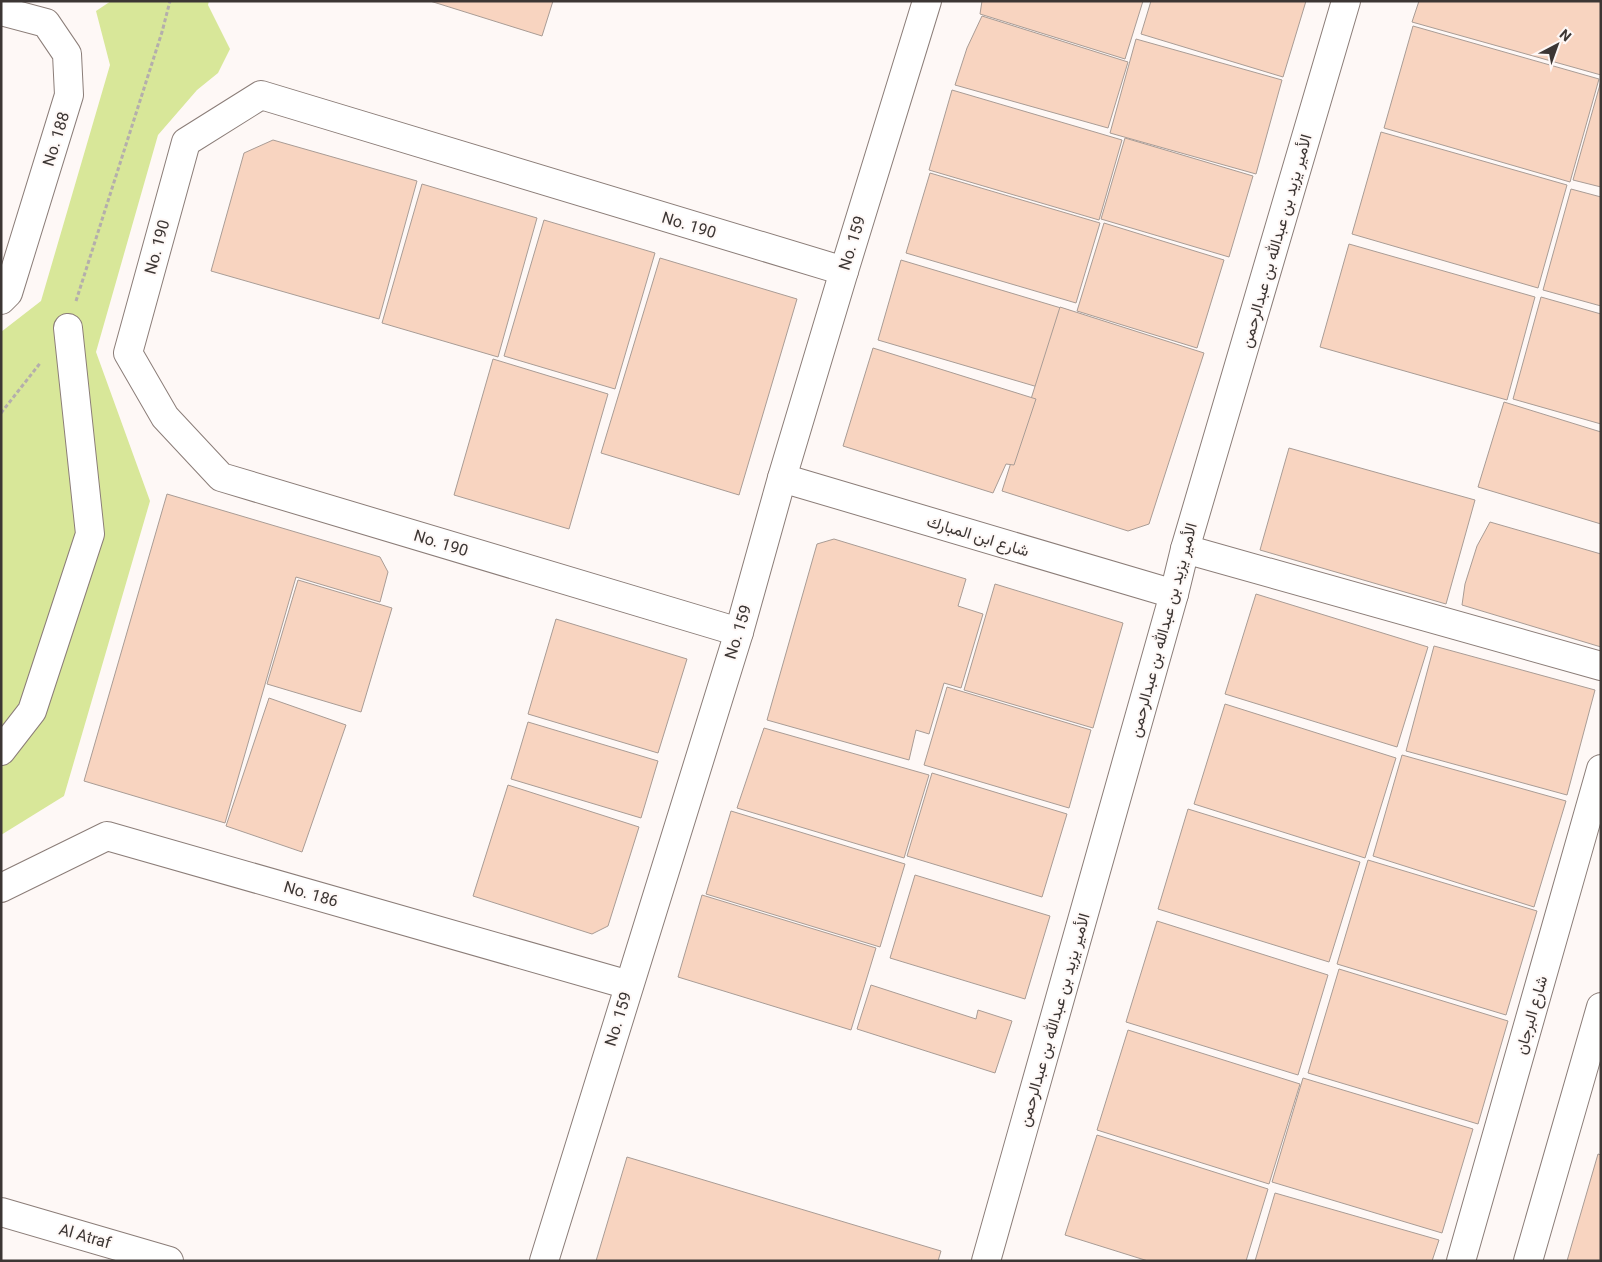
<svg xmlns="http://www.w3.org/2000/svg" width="1602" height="1262" font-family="Roboto,Vazirmatn,sans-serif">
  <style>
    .green { fill: #d8e799 }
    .building { fill: #f8d4c0; stroke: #a99c95 }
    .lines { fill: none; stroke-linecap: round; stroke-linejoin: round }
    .minor-casing { stroke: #8b7d78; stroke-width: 30 }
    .path { stroke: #b4aeac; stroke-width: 3; stroke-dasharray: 4 2.5; stroke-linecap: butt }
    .minor { stroke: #fff; stroke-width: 28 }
    .labels { text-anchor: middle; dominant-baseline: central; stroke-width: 4; stroke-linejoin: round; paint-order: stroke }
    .street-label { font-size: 16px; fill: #3c3634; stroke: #fef8f6 }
  </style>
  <rect width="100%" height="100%" fill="#fef8f6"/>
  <polygon class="green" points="111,1 209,1 208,5 230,49 218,73 197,90 158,135 96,352 150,501 64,796 1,835 1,332 41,301 110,65 96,11"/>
  <g class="building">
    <polygon points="430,1 553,1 542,36"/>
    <polygon points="982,1 1143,1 1125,59 980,14"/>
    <polygon points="1151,1 1306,1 1283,77 1141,34"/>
    <polygon points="1419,1 1601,1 1601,75 1412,22"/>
    <polygon points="982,16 1128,62 1108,128 955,85 967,48"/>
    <polygon points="1413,26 1599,79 1570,182 1384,128"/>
    <polygon points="1136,39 1282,80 1256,174 1110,133"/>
    <polygon points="1601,81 1601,187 1573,180"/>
    <polygon points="952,90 1122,140 1099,220 929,170"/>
    <polygon points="1381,132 1567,185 1538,288 1352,234"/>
    <polygon points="1125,138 1253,176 1229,257 1101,219"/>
    <polygon points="273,140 417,181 379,319 211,271 244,153"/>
    <polygon points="930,173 1100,223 1076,303 906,253"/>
    <polygon points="422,184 537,218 498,357 382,323"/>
    <polygon points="1571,189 1601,197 1601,306 1543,290"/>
    <polygon points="544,220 655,253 615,389 504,356"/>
    <polygon points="1104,223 1224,260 1197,348 1077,311"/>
    <polygon points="1349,244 1535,297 1507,400 1320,347"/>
    <polygon points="660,258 797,299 739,495 601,453"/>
    <polygon points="901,260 1071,311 1048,390 878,340"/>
    <polygon points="1541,297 1601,314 1601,424 1513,399"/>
    <polygon points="1060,307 1204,353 1149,524 1128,531 1002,491"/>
    <polygon points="873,348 1036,399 1014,465 1006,464 993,493 843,446"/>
    <polygon points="493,359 608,394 569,529 454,495"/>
    <polygon points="1504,402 1601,432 1601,524 1478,487"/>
    <polygon points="1289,448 1475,500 1446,604 1260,550"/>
    <polygon points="167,494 380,557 388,572 380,602 296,577 225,823 84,781"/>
    <polygon points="1490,522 1601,554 1601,647 1462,605 1465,584 1477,546"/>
    <polygon points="834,539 966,579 958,606 983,614 961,688 944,683 929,734 916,730 909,760 767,720 817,544"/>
    <polygon points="298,580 392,608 361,712 267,684"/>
    <polygon points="995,584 1123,623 1093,728 964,690"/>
    <polygon points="1256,594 1428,647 1397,747 1225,694"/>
    <polygon points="556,619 687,659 658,753 528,714"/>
    <polygon points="1434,646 1595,690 1567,795 1406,751"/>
    <polygon points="947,687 1091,730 1069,808 924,765"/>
    <polygon points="269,698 346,725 302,852 226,826"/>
    <polygon points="1225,704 1396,758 1365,858 1194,804"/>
    <polygon points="528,722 658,761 641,818 511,779"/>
    <polygon points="764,728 929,775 904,858 737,808"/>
    <polygon points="1402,755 1566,801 1534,907 1373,856"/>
    <polygon points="932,773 1067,814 1042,897 907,856"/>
    <polygon points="508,785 639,827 608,926 592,934 473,896"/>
    <polygon points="1188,809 1360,862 1329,962 1158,909"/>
    <polygon points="731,811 905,864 880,947 706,894"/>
    <polygon points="1368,860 1537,911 1506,1015 1337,964"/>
    <polygon points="915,875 1050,916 1025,999 890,958"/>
    <polygon points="702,895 876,948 851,1030 678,977"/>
    <polygon points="1157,921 1328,975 1298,1075 1126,1022"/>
    <polygon points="1339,969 1508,1021 1478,1124 1308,1073"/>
    <polygon points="871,985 976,1019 978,1010 1012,1021 995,1073 857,1029"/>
    <polygon points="1128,1030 1300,1084 1269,1184 1097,1130"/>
    <polygon points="1303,1078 1473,1129 1442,1233 1272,1182"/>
    <polygon points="1097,1135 1268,1189 1246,1261 1148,1261 1065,1235"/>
    <polygon points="1598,1154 1601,1155 1601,1261 1567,1261"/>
    <polygon points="627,1157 941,1251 938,1261 596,1261"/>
    <polygon points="1275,1193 1439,1240 1432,1261 1255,1261"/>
  </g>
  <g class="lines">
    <defs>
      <g id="minor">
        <polyline points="1,11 46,23 67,54 69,95 8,293 1,300"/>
        <polyline points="782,478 1174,594"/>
        <polyline points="1185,549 1601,666"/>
        <polyline points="739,632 221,477 165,417 128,353 186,142 261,95 844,271"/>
        <polyline points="1,751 32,711 90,534 68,328"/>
        <polyline points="1,888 107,836 629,985"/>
        <polyline points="1,1212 169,1261"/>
        <polyline points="544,1261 739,632 782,478 844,271 927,1"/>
        <polyline points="986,1261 1174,594 1185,549 1346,1"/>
        <polyline points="1461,1261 1601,769"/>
        <polyline points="1528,1261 1601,1007"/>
      </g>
    </defs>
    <use href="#minor" class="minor-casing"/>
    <g class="path">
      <polyline points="76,301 162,32 170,1"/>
      <polyline points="1,413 41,362"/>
    </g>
    <use href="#minor" class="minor"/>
  </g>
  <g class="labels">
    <g class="street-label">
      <text transform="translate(56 139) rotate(-73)">No. 188</text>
      <text transform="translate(689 225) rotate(17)">No. 190</text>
      <text transform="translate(1276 241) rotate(-74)">الأمير يزيد بن عبدالله بن عبدالرحمن</text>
      <text transform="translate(852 243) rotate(-73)">No. 159</text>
      <text transform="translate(157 247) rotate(-75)">No. 190</text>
      <text transform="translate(978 536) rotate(17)">شارع ابن المبارك</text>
      <text transform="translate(441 543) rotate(17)">No. 190</text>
      <text transform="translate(1163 630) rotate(-75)">الأمير يزيد بن عبدالله بن عبدالرحمن</text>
      <text transform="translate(738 632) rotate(-73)">No. 159</text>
      <text transform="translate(311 894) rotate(16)">No. 186</text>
      <text transform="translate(1531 1015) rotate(-74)">شارع البرجان</text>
      <text transform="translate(618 1019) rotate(-73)">No. 159</text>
      <text transform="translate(1054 1020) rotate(-74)">الأمير يزيد بن عبدالله بن عبدالرحمن</text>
      <text transform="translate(85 1236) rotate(16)">Al Atraf</text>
    </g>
  </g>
  <rect width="1602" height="1262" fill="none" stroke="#3c3634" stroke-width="5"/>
  <g transform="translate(1557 45) rotate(41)" stroke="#fef8f6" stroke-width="4" paint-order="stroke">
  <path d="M0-4L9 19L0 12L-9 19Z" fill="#3c3634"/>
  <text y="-8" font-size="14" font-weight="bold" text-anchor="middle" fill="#3c3634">N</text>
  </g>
</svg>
